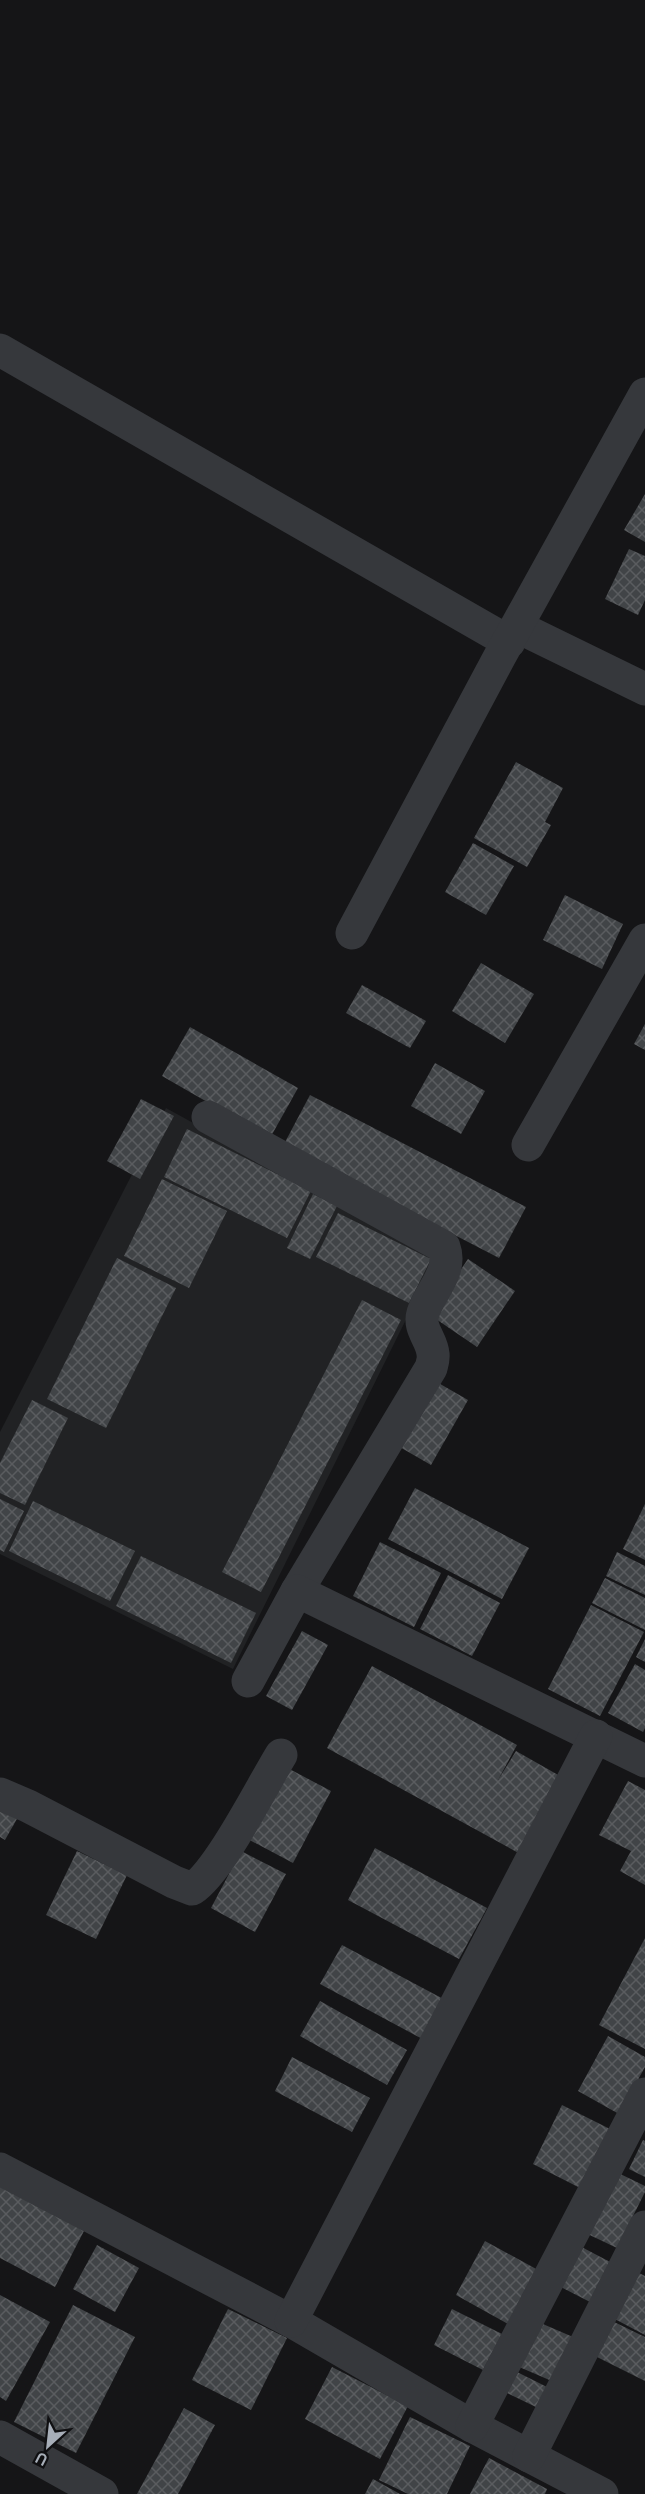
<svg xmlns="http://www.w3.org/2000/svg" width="645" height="2494" font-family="'Space Grotesk',sans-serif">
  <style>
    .built { fill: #212224 }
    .building { fill: url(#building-cross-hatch) }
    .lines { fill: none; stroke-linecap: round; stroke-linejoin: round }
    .minor { stroke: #36383c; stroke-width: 33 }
  </style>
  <defs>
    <pattern id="building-cross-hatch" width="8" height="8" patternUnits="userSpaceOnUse" patternTransform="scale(1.5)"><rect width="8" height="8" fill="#414447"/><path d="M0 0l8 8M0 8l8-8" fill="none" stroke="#5a5c5f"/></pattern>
  </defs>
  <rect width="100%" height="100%" fill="#151517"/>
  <polygon class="built" points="166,1108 437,1257 233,1669 0,1554 0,1432"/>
  <g class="building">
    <polygon points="645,494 645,542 624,530"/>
    <polygon points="629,549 645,556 645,600 638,615 605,599"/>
    <polygon points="516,762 563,788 545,822 551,825 527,867 474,838"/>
    <polygon points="473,843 514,866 486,915 445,892"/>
    <polygon points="565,895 623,924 602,969 543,940"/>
    <polygon points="481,963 534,994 505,1043 452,1011"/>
    <polygon points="362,985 426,1021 410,1048 346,1013"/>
    <polygon points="645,1024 645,1050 634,1044"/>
    <polygon points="190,1027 298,1088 270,1138 162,1076"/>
    <polygon points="435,1063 485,1091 461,1134 411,1106"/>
    <polygon points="310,1095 526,1207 499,1258 283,1146"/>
    <polygon points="141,1099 174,1116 140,1179 107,1161"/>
    <polygon points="187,1129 311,1191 287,1238 164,1177"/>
    <polygon points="162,1179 227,1211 189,1288 124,1256"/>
    <polygon points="313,1194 337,1206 310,1259 287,1248"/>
    <polygon points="338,1213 431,1259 409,1303 316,1257"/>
    <polygon points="117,1258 176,1288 106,1428 47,1399"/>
    <polygon points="468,1259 515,1291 477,1347 430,1315"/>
    <polygon points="362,1300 401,1320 261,1592 222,1572"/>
    <polygon points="435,1381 468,1400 431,1465 398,1446"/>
    <polygon points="32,1400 68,1418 25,1505 0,1493 0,1463"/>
    <polygon points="415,1488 529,1548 502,1599 388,1539"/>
    <polygon points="0,1499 24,1511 4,1552 0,1550"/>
    <polygon points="33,1501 135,1551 110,1601 9,1551"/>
    <polygon points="645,1504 645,1560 623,1549"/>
    <polygon points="380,1542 441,1573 414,1627 353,1596"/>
    <polygon points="617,1552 645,1566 645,1595 606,1576"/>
    <polygon points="141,1556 256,1613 231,1663 116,1606"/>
    <polygon points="448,1575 500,1603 472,1656 420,1629"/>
    <polygon points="605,1578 645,1598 645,1630 592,1603"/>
    <polygon points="591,1605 644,1632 600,1716 548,1689"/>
    <polygon points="302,1631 328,1645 292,1710 266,1696"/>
    <polygon points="645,1639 645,1662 636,1657"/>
    <polygon points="635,1664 645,1670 645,1728 643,1732 608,1713"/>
    <polygon points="372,1666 517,1745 498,1780 516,1751 567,1780 524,1856 327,1748"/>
    <polygon points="280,1764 331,1791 293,1863 242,1836"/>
    <polygon points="628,1781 645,1790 645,1885 620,1871 631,1851 599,1835"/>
    <polygon points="0,1807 18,1817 5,1840 0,1837"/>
    <polygon points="375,1848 487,1908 459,1959 348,1900"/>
    <polygon points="77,1851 127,1875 96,1939 46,1915"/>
    <polygon points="241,1851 286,1874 255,1932 211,1908"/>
    <polygon points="645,1938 645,2049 599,2025"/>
    <polygon points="342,1945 449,2002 428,2042 320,1984"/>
    <polygon points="320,2001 407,2050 387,2085 300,2036"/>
    <polygon points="608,2036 645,2057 645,2067 619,2114 578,2091"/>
    <polygon points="292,2057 370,2098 352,2132 275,2091"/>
    <polygon points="562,2105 614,2131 584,2190 533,2164"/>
    <polygon points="643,2140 645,2141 645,2177 629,2169"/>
    <polygon points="608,2168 645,2186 645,2192 617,2248 577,2229"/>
    <polygon points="0,2184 85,2229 55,2287 0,2258"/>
    <polygon points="485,2241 538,2270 508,2324 456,2295"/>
    <polygon points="574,2243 612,2263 592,2303 553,2283"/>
    <polygon points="97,2245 139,2268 115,2312 73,2289"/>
    <polygon points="633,2270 645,2276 645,2335 609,2316"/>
    <polygon points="0,2295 50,2322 6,2401 0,2397"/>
    <polygon points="73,2305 135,2337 76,2453 14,2422"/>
    <polygon points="228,2309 287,2338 251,2410 192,2380"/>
    <polygon points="452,2309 502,2334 483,2370 434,2345"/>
    <polygon points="529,2318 573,2337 554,2382 510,2363"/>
    <polygon points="610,2320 645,2337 645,2381 593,2355"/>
    <polygon points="332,2367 408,2406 380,2459 305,2419"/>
    <polygon points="513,2370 549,2388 538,2408 503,2391"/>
    <polygon points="184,2408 215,2425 178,2494 137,2494"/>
    <polygon points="410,2417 470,2446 447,2494 408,2494 379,2480"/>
    <polygon points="489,2458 547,2489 545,2494 470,2494"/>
    <polygon points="373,2479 400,2494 365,2494"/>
  </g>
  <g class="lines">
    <g class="minor">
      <polyline points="0,350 509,642"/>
      <polyline points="518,627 645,689"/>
      <polyline points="352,933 500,656 645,394"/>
      <path d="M208,1117L444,1247C453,1272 430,1291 423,1313C418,1329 432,1339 433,1354C434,1358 432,1364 431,1368L297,1591"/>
      <polyline points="528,1145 645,940"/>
      <polyline points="248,1681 297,1591 645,1761"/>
      <path d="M0,1794L28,1806L174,1882L192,1889C219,1872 262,1786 281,1755"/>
      <polyline points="0,2169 291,2321 472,2426 602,2494"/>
      <polyline points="291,2321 596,1736"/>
      <polyline points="472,2426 645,2094"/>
      <polyline points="0,2437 102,2494"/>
      <polyline points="529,2456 645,2227"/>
    </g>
  </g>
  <g transform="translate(48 2446) rotate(207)" stroke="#101012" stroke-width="4.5" paint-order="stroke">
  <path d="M0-4.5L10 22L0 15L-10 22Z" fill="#a7aeb8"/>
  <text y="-9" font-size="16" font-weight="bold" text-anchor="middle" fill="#a7aeb8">U</text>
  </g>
</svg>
